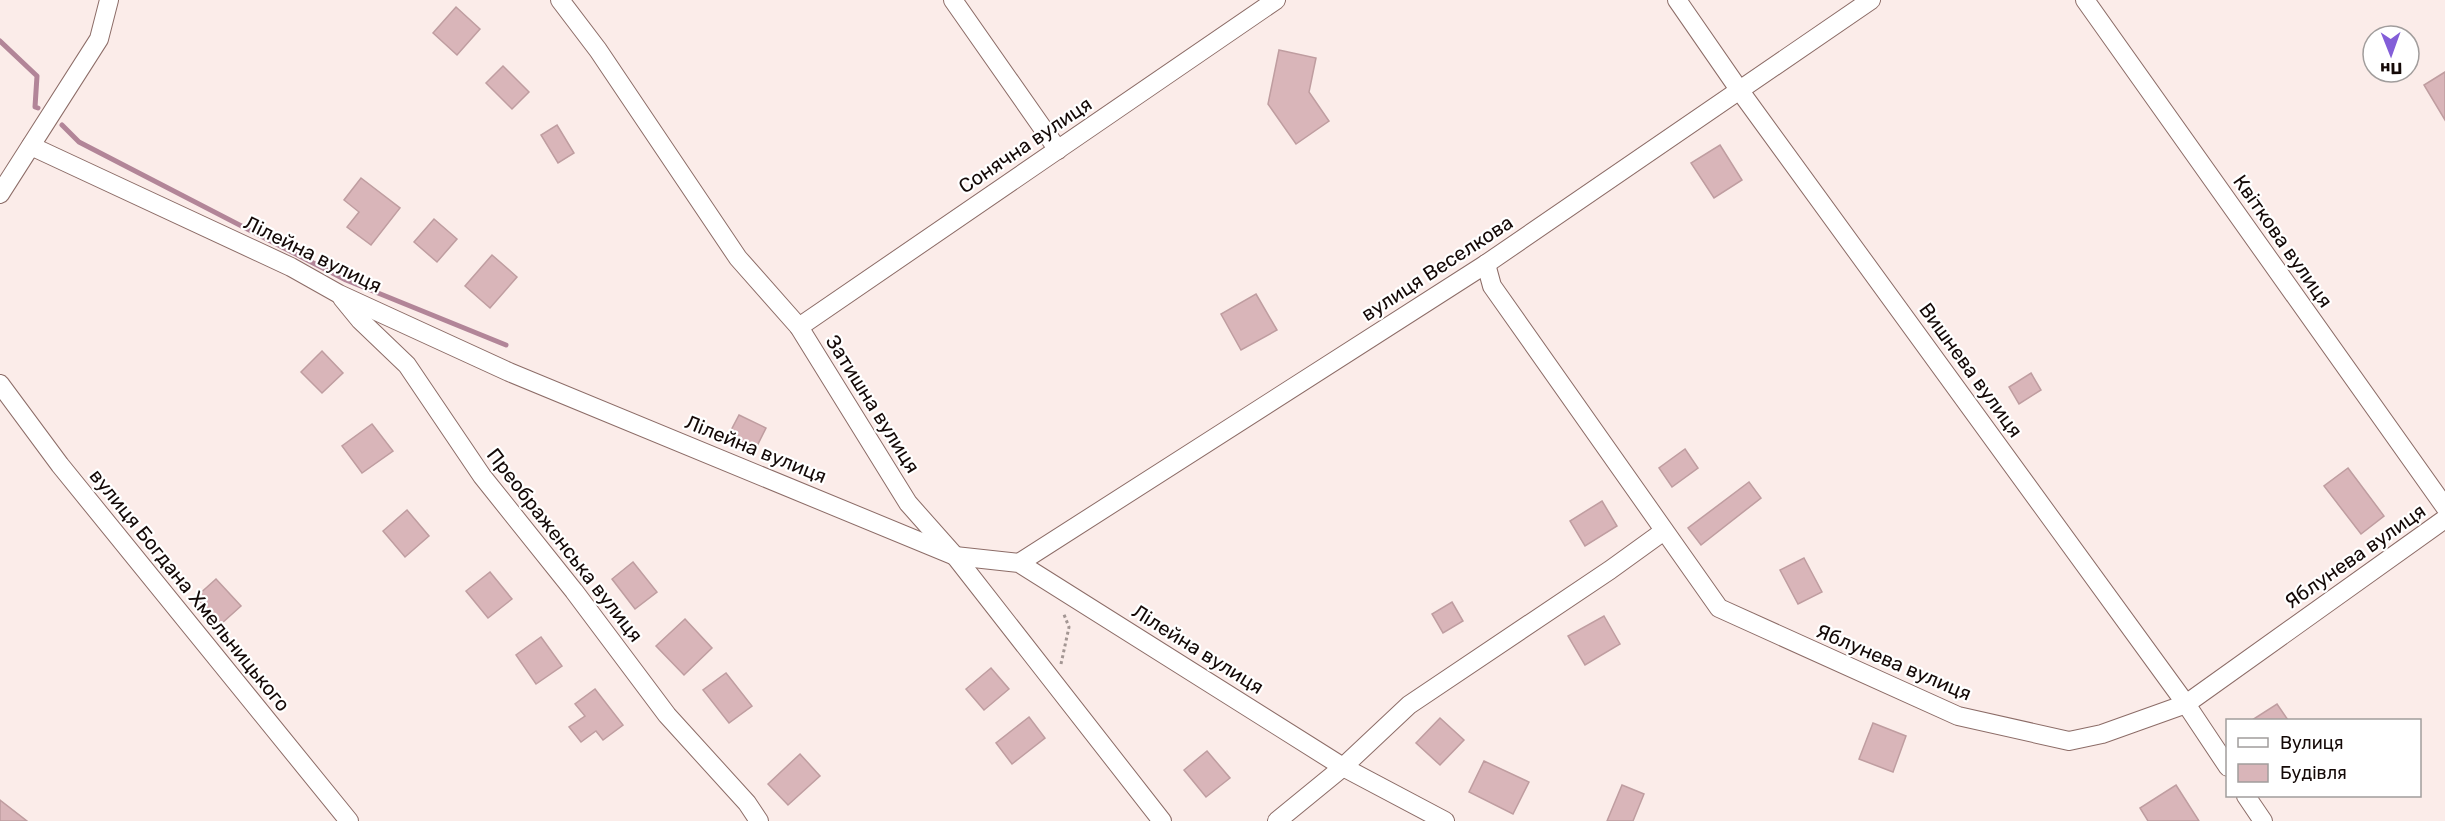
<svg xmlns="http://www.w3.org/2000/svg" width="2445" height="821" font-family="Rubik,sans-serif">
  <style>
    .lines { fill: none; stroke-linecap: round; stroke-linejoin: round }
    .stream { stroke: #b28598; stroke-width: 5 }
    .building { fill: #d9b5b9; stroke: #bf9da0; stroke-width: 1.5 }
    .street-casing { stroke: #8c6c67; stroke-width: 20 }
    .path { stroke: #a39693; stroke-width: 3; stroke-dasharray: 3 3; stroke-linecap: butt }
    .street { stroke: #fff; stroke-width: 18 }
    .labels { text-anchor: middle; dominant-baseline: central; stroke-width: 4.5; stroke-linejoin: round; paint-order: stroke }
    .street-label { font-size: 20px; fill: #140907; stroke: #fff }
  </style>
  <rect width="100%" height="100%" fill="#fbece9"/>
  <g class="lines">
    <g class="stream">
      <polyline points="0,41 37,76 35,107 38,108"/>
      <polyline points="62,125 79,142 346,280 506,345"/>
    </g>
  </g>
  <g class="building">
    <polygon points="456,7 480,29 457,55 433,33"/>
    <polygon points="1279,50 1316,58 1309,92 1329,121 1296,144 1268,104"/>
    <polygon points="503,66 529,92 512,109 486,83"/>
    <polygon points="2445,72 2445,120 2424,85"/>
    <polygon points="557,125 574,153 558,163 541,135"/>
    <polygon points="1720,145 1742,180 1714,198 1691,163"/>
    <polygon points="361,178 400,208 371,245 347,227 359,212 344,200"/>
    <polygon points="434,219 457,239 437,262 414,242"/>
    <polygon points="492,255 517,277 490,308 465,286"/>
    <polygon points="1256,294 1277,330 1241,350 1221,314"/>
    <polygon points="322,351 343,373 322,393 301,372"/>
    <polygon points="2031,373 2041,390 2019,404 2009,387"/>
    <polygon points="739,415 766,428 754,452 727,438"/>
    <polygon points="372,424 393,451 362,473 342,446"/>
    <polygon points="1685,449 1698,468 1672,487 1659,468"/>
    <polygon points="2348,468 2384,516 2361,534 2324,486"/>
    <polygon points="1749,482 1761,498 1701,545 1688,528"/>
    <polygon points="1602,501 1617,526 1585,546 1570,521"/>
    <polygon points="407,510 429,536 405,557 383,531"/>
    <polygon points="1804,558 1822,592 1798,604 1780,570"/>
    <polygon points="633,562 657,592 635,609 612,579"/>
    <polygon points="490,572 512,599 488,618 466,591"/>
    <polygon points="216,579 241,606 221,624 196,597"/>
    <polygon points="1452,602 1463,621 1443,633 1432,614"/>
    <polygon points="1604,616 1620,644 1585,665 1568,636"/>
    <polygon points="685,619 712,648 684,675 656,646"/>
    <polygon points="541,637 562,666 536,684 516,655"/>
    <polygon points="991,668 1009,689 984,710 966,689"/>
    <polygon points="726,673 752,706 729,723 703,690"/>
    <polygon points="595,689 623,725 603,740 596,731 581,742 569,727 585,716 575,704"/>
    <polygon points="2277,704 2288,720 2252,720"/>
    <polygon points="1029,717 1045,738 1012,764 996,743"/>
    <polygon points="1440,718 1464,740 1440,765 1416,743"/>
    <polygon points="1873,723 1906,736 1893,772 1859,759"/>
    <polygon points="1207,751 1230,778 1206,797 1184,770"/>
    <polygon points="800,754 820,776 788,805 768,784"/>
    <polygon points="1484,761 1529,782 1513,814 1469,792"/>
    <polygon points="1622,785 1644,794 1633,821 1607,821"/>
    <polygon points="2176,785 2199,821 2148,821 2140,808"/>
    <polygon points="0,800 27,821 0,821"/>
  </g>
  <g class="lines">
    <defs>
      <g id="street">
        <polyline points="560,0 598,50 738,258 799,327 908,503 955,556 1162,821"/>
        <polyline points="953,0 1058,150"/>
        <polyline points="1677,0 1740,91 2186,704 2228,767"/>
        <polyline points="2085,0 2445,507"/>
        <polyline points="31,146 291,267 339,294 509,372 955,556 1019,563 1343,767 1445,821"/>
        <polyline points="0,194 99,39 109,0"/>
        <polyline points="1486,264 1492,286 1719,608 1958,716 2069,741 2102,734 2186,704 2445,519"/>
        <polyline points="342,298 360,320 407,365 482,476 574,591 667,715 747,803 759,821"/>
        <polyline points="799,327 1276,0"/>
        <polyline points="0,384 60,465 349,821"/>
        <polyline points="1019,563 1486,264 1871,0"/>
        <polyline points="2246,796 2263,821"/>
        <polyline points="1277,821 1343,767 1409,705 1610,570 1664,531"/>
      </g>
    </defs>
    <use href="#street" class="street-casing"/>
    <polyline class="path" points="1061,664 1069,627 1063,612"/>
    <use href="#street" class="street"/>
  </g>
  <g class="labels">
    <g class="street-label">
      <text transform="translate(1025 145) rotate(-34)">Сонячна вулиця</text>
      <text transform="translate(2283 241) rotate(55)">Квіткова вулиця</text>
      <text transform="translate(313 254) rotate(26)">Лілейна вулиця</text>
      <text transform="translate(1437 268) rotate(-33)">вулиця Веселкова</text>
      <text transform="translate(1971 370) rotate(54)">Вишнева вулиця</text>
      <text transform="translate(873 404) rotate(58)">Затишна вулиця</text>
      <text transform="translate(756 449) rotate(22)">Лілейна вулиця</text>
      <text transform="translate(565 545) rotate(52)">Преображенська вулиця</text>
      <text transform="translate(2355 556) rotate(-35)">Яблунева вулиця</text>
      <text transform="translate(190 590) rotate(51)">вулиця Богдана Хмельницького</text>
      <text transform="translate(1198 649) rotate(32)">Лілейна вулиця</text>
      <text transform="translate(1894 662) rotate(23)">Яблунева вулиця</text>
    </g>
  </g>
  <rect x="2226" y="719" width="195" height="78" fill="#ffffff" stroke="#a19d9c" stroke-width="1.5"/>
  <rect x="2238" y="738" width="30" height="9" fill="#ffffff" stroke="#a19d9c" stroke-width="1.5"/>
  <text x="2280" y="749" font-size="18" fill="#140907">Вулиця</text>
  <rect x="2238" y="764" width="30" height="18" fill="#d9b5b9" stroke="#a19d9c" stroke-width="1.5"/>
  <text x="2280" y="779" font-size="18" fill="#140907">Будівля</text>
  <g transform="translate(2391 54) rotate(179)"><circle r="28" fill="#ffffff" stroke="#a19d9c" stroke-width="1.5"/>
  <path d="M0-4.5L10 22L0 15L-10 22Z" fill="#835ed8"/>
  <text y="-9" font-size="16" font-weight="bold" text-anchor="middle" fill="#140907">Пн</text>
  </g>
</svg>
